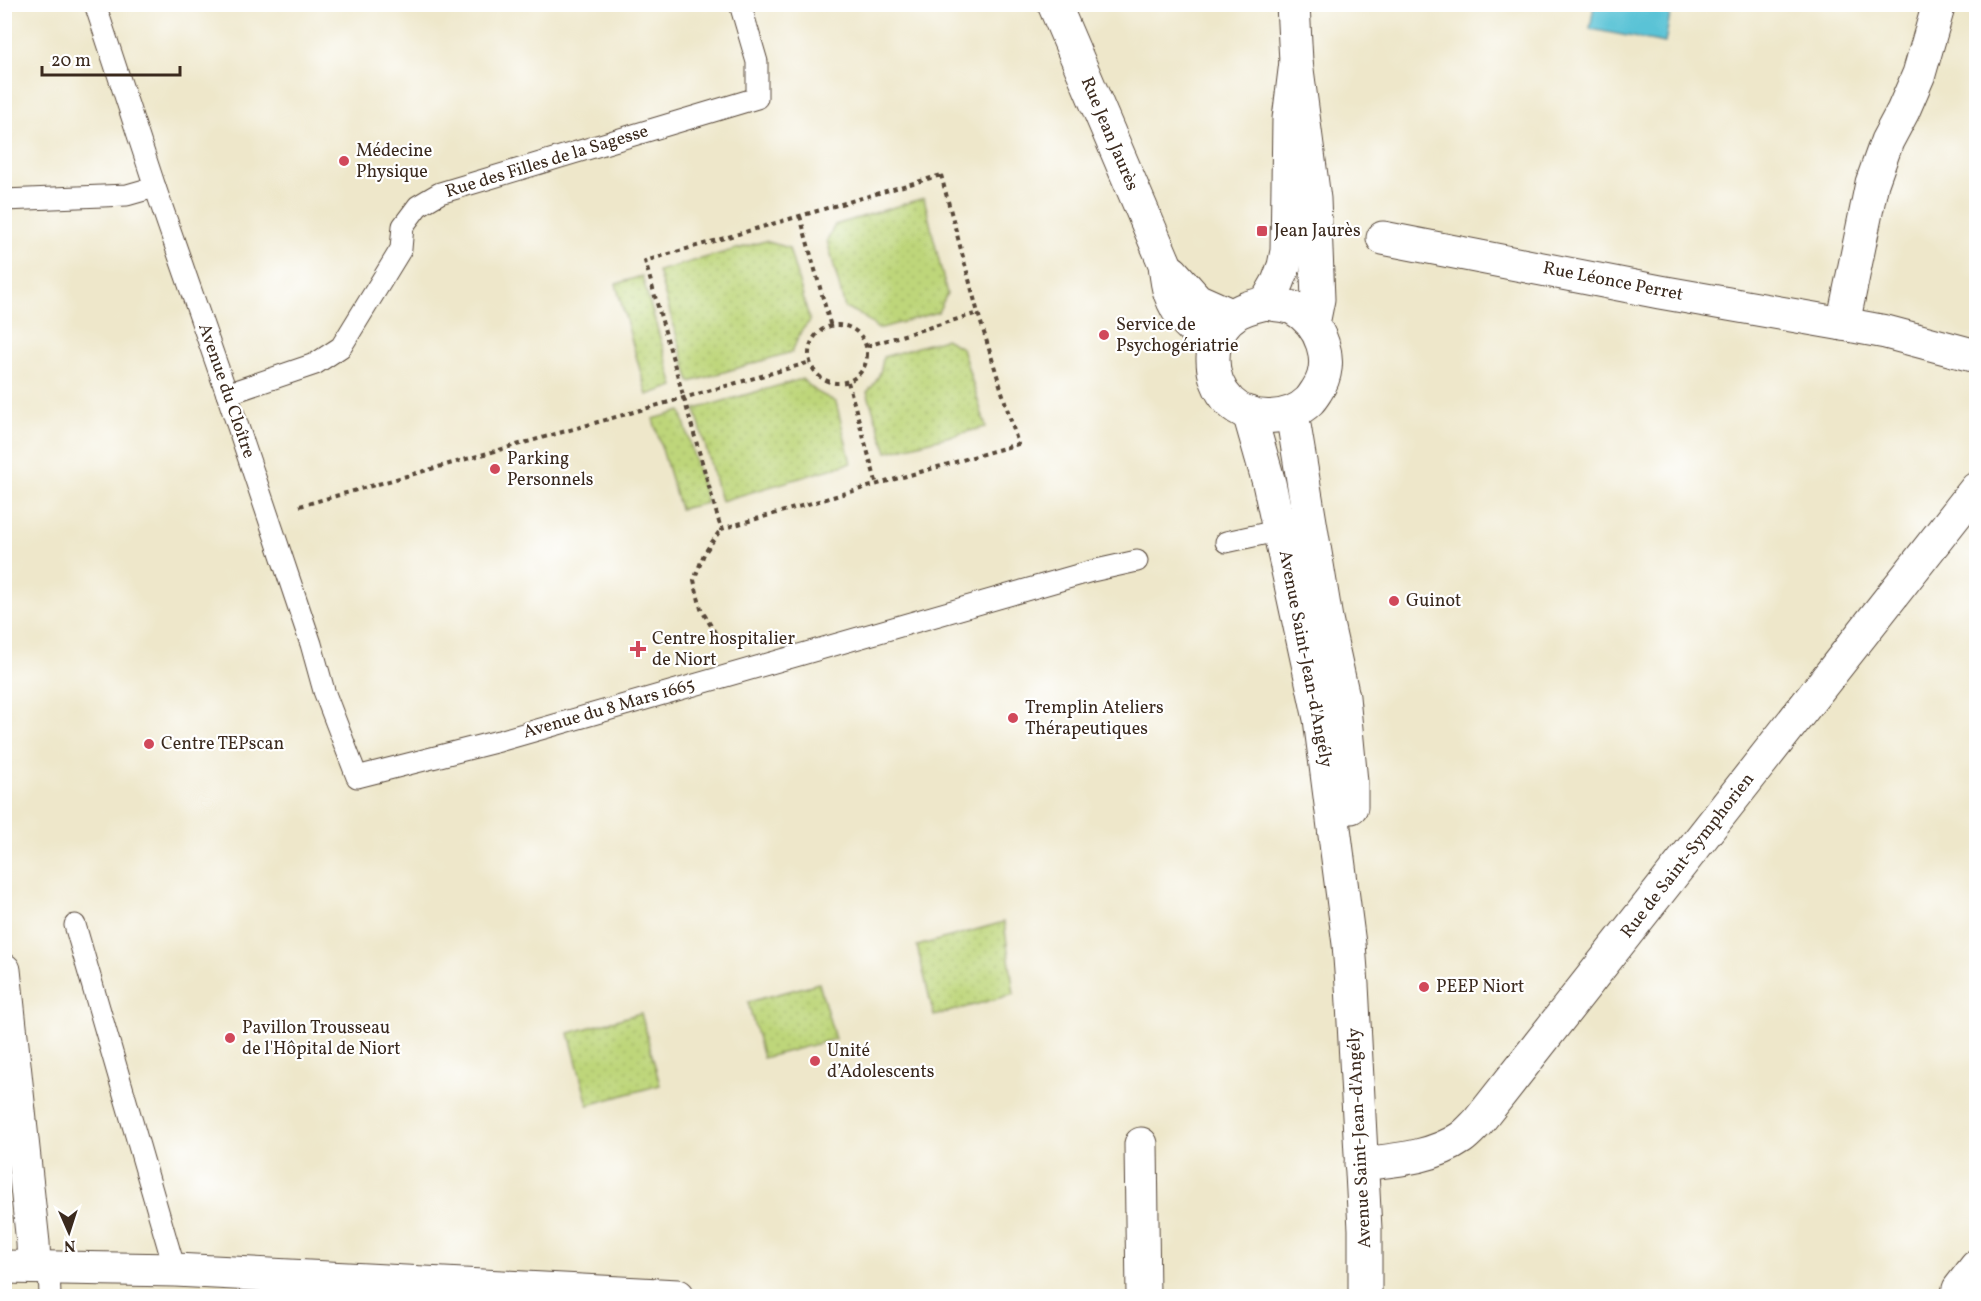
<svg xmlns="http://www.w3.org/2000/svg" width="1981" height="1301" font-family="Vollkorn,serif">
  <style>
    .grass { fill: url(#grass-dots); stroke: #7c804c; stroke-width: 1.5 }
    .water { fill: #5ac3d6; stroke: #4a767a; stroke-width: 1.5 }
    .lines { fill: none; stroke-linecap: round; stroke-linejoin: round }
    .service-casing { stroke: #564638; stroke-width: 23 }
    .minor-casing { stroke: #564638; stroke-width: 35 }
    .tertiary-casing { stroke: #564638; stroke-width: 35 }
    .secondary-casing { stroke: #564638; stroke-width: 35 }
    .path { stroke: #564638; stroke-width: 4; stroke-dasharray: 4.5 4.5; stroke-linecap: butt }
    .service { stroke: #fff; stroke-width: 21 }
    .minor { stroke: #fff; stroke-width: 33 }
    .tertiary { stroke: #fff; stroke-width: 33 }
    .secondary { stroke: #fff; stroke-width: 33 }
    .poi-dot { fill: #d1495b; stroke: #fff; stroke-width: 2 }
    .labels { text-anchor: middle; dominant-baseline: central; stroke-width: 4.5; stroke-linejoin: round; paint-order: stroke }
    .street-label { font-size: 18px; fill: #3b2a1e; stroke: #fff }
    .poi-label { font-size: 18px; fill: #3b2a1e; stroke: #fff; text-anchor: start }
  </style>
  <defs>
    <pattern id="grass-dots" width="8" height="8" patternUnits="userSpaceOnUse" patternTransform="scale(1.5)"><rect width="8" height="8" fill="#bed67a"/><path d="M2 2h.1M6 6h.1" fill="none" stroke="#a4b869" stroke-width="1.8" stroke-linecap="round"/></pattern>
  </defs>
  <rect width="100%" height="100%" fill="#fff"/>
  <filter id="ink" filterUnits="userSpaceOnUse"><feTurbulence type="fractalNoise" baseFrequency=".0167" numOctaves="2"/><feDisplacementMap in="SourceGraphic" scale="12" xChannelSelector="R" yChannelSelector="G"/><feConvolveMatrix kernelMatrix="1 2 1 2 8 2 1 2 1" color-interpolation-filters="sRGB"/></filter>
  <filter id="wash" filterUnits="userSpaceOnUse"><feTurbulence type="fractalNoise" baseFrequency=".008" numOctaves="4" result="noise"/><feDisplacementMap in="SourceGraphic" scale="24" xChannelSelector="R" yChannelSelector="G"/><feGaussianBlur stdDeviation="1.35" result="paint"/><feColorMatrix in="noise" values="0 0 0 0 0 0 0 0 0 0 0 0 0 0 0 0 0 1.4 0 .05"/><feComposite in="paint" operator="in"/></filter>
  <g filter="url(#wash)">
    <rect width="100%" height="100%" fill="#eee7ca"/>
    <g class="grass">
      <polygon points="924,198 947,294 938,312 878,329 860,314 845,308 827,240 835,225"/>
      <polygon points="765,241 789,248 810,321 801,331 792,352 690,382 658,271"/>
      <polygon points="642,276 674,386 647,395 616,284"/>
      <path d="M945,339L962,348L986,427L887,452L867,392C878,382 882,371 883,357Z"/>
      <polygon points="802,379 817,392 836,402 851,463 721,501 695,409"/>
      <polygon points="681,411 707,503 680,509 653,419"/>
      <polygon points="1004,922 1014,994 934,1016 917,946"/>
      <polygon points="819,983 835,1039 763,1058 748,1002"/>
      <polygon points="641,1013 660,1085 588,1105 569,1033"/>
    </g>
    <polygon class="water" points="1594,5 1648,5 1671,9 1665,43 1590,29"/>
  </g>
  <g filter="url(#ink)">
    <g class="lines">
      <defs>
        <g id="service">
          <polyline points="95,4 155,187 227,394 311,644 324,691 357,777 499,741 1092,571 1137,561"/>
          <polyline points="4,200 127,195 155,187"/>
          <polyline points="227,394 315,364 341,347 401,249 403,226 418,206 440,193 757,98 757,62 740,4"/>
          <polyline points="1226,542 1290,528"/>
          <polyline points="75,925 175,1270"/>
          <polyline points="49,1268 50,1296"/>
        </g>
        <g id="minor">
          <polyline points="1383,238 1660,292 1843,324 1886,332 1976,356"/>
          <polyline points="1843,324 1872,183 1887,141 1903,111 1919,74 1939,4"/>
          <polyline points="4,970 33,1243 34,1267"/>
          <polyline points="1141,1144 1143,1296"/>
          <polyline points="4,1267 175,1270 678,1296"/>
        </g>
        <g id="tertiary">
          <path d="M1054,4L1165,264C1166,274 1167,285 1170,293C1178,316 1194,333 1215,343"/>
          <polyline points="1172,272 1197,300 1233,316"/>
          <path d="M1361,1164C1394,1160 1432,1158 1461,1138C1467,1134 1473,1127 1478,1122L1976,489"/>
        </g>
        <g id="secondary">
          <polyline points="1293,4 1296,62 1314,199 1318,299 1313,324"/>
          <path d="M1266,303C1274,305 1285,305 1293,308C1321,323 1336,362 1317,390C1315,393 1312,398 1309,401C1289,421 1250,422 1230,402C1207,378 1207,338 1232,316C1242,308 1254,306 1266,303L1278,282L1284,266L1287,251L1289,119L1296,62"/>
          <polyline points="1249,413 1269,483 1320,719 1349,944 1352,985 1365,1229 1365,1296"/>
          <polyline points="1292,413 1326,619 1343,697 1351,782 1351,807"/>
          <polyline points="1957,1296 1959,1289 1976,1267"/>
        </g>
      </defs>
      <use href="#service" class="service-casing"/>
      <use href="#minor" class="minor-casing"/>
      <use href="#tertiary" class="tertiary-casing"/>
      <use href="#secondary" class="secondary-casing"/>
      <g class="path">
        <polygon points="941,175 978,313 1018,444 721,529 645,261"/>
        <polyline points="800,216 831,327"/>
        <circle cx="838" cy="354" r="29"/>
        <polyline points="867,346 978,313"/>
        <polyline points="848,382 877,485"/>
        <polyline points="300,506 811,362"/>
        <polyline points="720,641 701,609 694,580 704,554 721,529"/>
      </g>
      <use href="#service" class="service"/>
      <use href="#minor" class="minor"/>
      <use href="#tertiary" class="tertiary"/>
      <use href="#secondary" class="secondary"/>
    </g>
  </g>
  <g class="poi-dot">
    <circle cx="344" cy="161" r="6"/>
    <rect x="1256" y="225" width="12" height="12" rx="3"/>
    <circle cx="1104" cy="335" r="6"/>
    <circle cx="495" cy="469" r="6"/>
    <circle cx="1394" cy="601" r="6"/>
    <path d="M635 640h6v6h6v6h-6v6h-6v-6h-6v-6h6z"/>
    <circle cx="1013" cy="718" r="6"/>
    <circle cx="149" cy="744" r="6"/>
    <circle cx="1424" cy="987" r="6"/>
    <circle cx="230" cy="1038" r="6"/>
    <circle cx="815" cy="1061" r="6"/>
  </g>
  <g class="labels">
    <g class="street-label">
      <text transform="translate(1109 134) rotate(67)">Rue Jean Jaurès</text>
      <text transform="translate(547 162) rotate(-17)">Rue des Filles de la Sagesse</text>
      <text transform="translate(1613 282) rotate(11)">Rue Léonce Perret</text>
      <text transform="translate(226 391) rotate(71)">Avenue du Cloître</text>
      <text transform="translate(1305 659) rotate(79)">Avenue Saint-Jean-d'Angély</text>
      <text transform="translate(609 709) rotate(-16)">Avenue du 8 Mars 1665</text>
      <text transform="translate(1688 856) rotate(-52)">Rue de Saint-Symphorien</text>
      <text transform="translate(1360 1138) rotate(-93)">Avenue Saint-Jean-d'Angély</text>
    </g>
    <g class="poi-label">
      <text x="356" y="151">Médecine<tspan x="356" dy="21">Physique</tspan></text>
      <text x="1274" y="231">Jean Jaurès</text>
      <text x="1116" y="325">Service de<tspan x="1116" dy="21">Psychogériatrie</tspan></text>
      <text x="507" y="459">Parking<tspan x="507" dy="21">Personnels</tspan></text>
      <text x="1406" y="601">Guinot</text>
      <text x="652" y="639">Centre hospitalier<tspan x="652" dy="21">de Niort</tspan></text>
      <text x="1025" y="708">Tremplin Ateliers<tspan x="1025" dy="21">Thérapeutiques</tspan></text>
      <text x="161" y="744">Centre TEPscan</text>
      <text x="1436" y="987">PEEP Niort</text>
      <text x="242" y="1028">Pavillon Trousseau<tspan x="242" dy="21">de l'Hôpital de Niort</tspan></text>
      <text x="827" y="1051">Unité<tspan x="827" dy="21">d’Adolescents</tspan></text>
    </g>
  </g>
  <rect width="1981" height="1301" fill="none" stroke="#fff" stroke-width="24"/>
  <g transform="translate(69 1232) rotate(177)" stroke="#ffffff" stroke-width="4.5" paint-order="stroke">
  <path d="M0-4.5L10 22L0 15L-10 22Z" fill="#3b2a1e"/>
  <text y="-9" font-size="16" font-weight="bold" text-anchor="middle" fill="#3b2a1e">N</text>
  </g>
  <path d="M42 66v9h138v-9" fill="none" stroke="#3b2a1e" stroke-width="3"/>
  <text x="51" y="66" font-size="18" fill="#3b2a1e" stroke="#ffffff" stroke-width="4.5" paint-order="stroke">20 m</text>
</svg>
